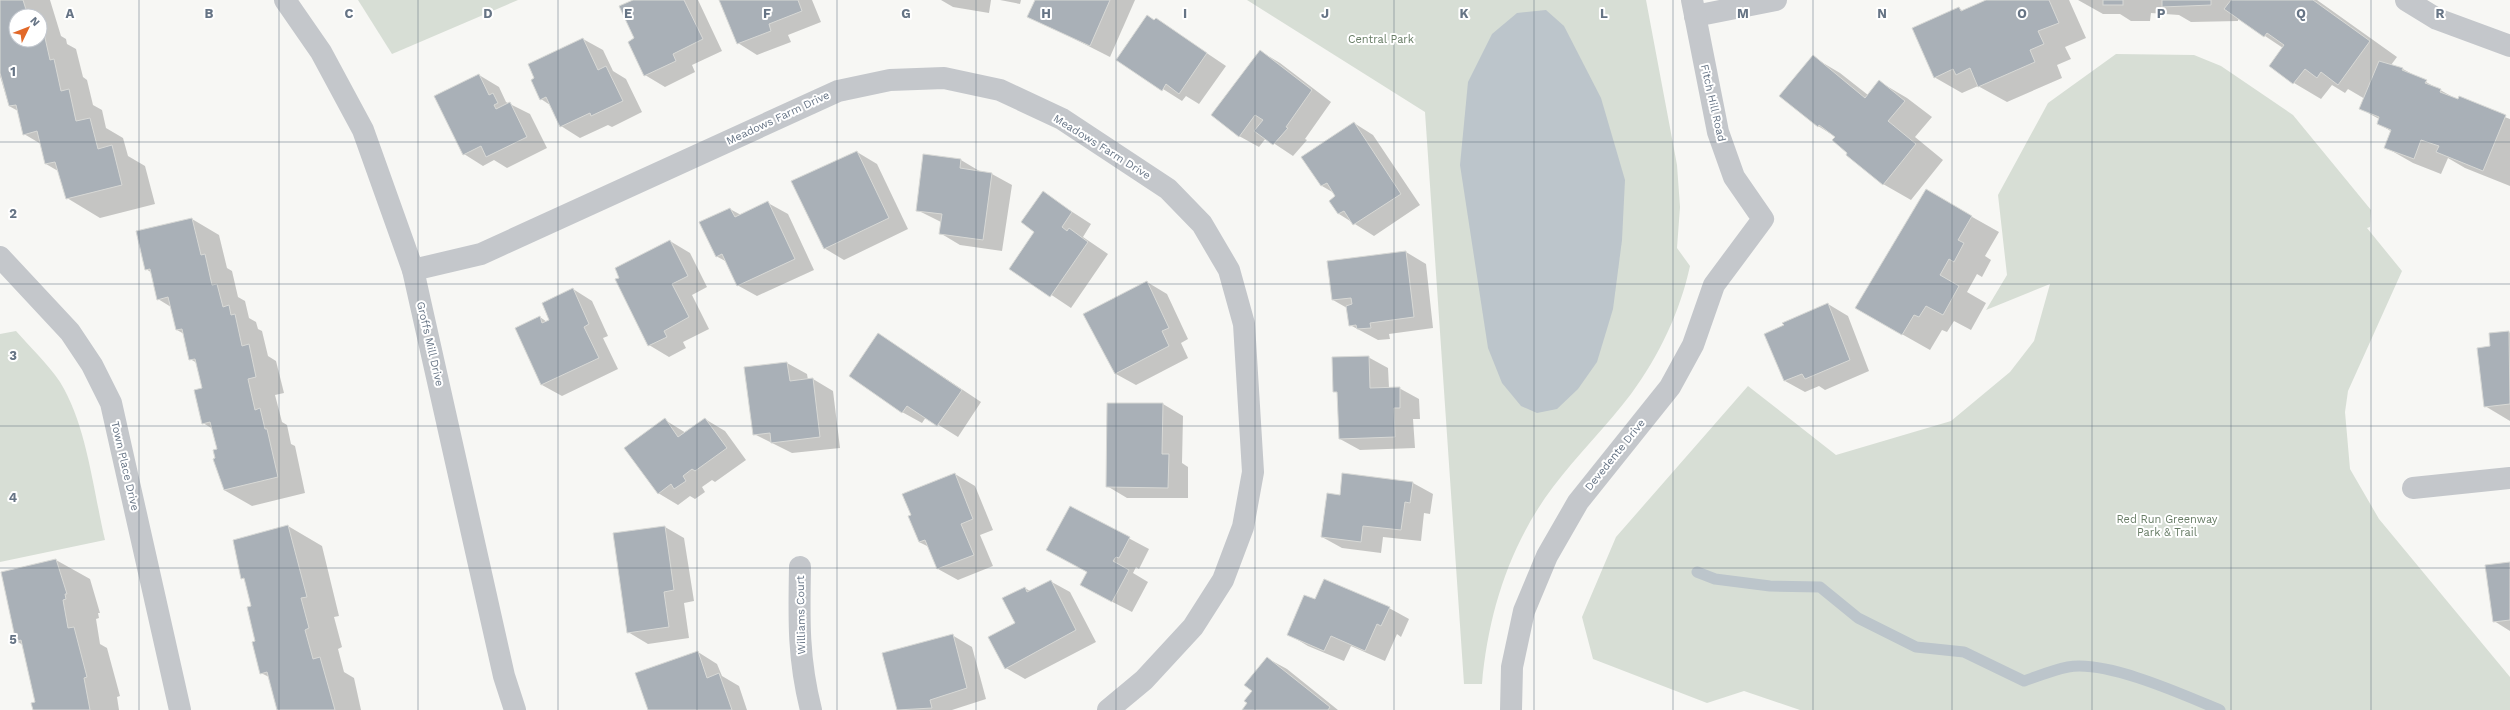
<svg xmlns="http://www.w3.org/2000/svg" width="2510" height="710" font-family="'Work Sans',sans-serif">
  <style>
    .green { fill: #d7ded5 }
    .water { fill: #bcc5cb }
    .shadow { fill: #0003; fill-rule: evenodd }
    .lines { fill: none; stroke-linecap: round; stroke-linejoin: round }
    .stream { stroke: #bcc5cb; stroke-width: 11 }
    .building { fill: #a9b0b7; stroke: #d8d9d6 }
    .minor { stroke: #c4c7cb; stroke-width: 22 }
    .grid { fill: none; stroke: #667485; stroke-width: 1; stroke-opacity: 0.55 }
    .labels { text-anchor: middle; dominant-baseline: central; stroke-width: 4; stroke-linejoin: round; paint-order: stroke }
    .park-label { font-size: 11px; fill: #677c65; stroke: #fff }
    .street-label { font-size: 11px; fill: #667485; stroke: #fff }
    .grid-label { font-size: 13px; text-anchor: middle; font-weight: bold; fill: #667485; stroke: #fff; stroke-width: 4; stroke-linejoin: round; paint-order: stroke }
  </style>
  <rect width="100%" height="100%" fill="#f7f7f4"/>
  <g class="green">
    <polygon points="358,0 518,0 392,54"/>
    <path d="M1247,0H1646L1677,165L1680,207L1677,248L1690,266C1680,312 1659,356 1631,394C1607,426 1577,455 1553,487C1510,544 1488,613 1482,684H1464L1425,112Z"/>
    <polygon points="2116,54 2194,55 2221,66 2293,115 2371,210 2370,227 2367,228 2402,271 2348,391 2345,412 2350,469 2379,519 2510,677 2510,710 1800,710 1744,691 1707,703 1593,659 1582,617 1616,537 1748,386 1836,455 1951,421 2010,372 2034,341 2050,284 1986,310 2007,275 1998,195 2048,103"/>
    <path d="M16,331C30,347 48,364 60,382C87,426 93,489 105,540L0,562V334Z"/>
  </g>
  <polygon class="water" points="1546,10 1564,26 1601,98 1625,180 1622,240 1613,309 1597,362 1578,389 1557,409 1537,413 1521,406 1502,383 1488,348 1460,165 1468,82 1492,34 1517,13"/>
  <g class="shadow">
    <path d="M0,0H50L61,36L66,39L67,44L76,49L83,77L87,80L93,105L102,110L106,128L123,138L128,156L145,166L155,204L100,218L67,198L58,171L46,164L41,144L24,134L18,111L9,106L0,76ZM16,16H40V40H16Z"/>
    <polygon points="635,0 698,0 722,51 692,65 695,72 665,87 645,75 636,39"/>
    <polygon points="721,0 812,0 821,22 788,35 791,42 757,55 738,43"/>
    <polygon points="941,0 991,0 989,13 953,7"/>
    <polygon points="1000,0 1021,0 1020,4"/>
    <polygon points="1036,0 1135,0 1110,57 1029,16"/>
    <polygon points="1988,0 2069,0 2086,38 2065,47 2071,59 2057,65 2062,78 2007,102 1978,86 1962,93 1934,77 1959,8 1963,11"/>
    <polygon points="2078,0 2317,0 2397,57 2391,65 2403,69 2458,100 2510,119 2510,186 2465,168 2448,158 2441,174 2413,163 2385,147 2392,132 2378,123 2379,119 2361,109 2365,99 2348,89 2345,93 2332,85 2321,99 2294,83 2270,66 2283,48 2238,18 2238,21 2191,22 2179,15 2151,13 2150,21 2131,21 2120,14 2103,14"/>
    <polygon points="1156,19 1226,66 1199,104 1186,96 1182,101 1117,60"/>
    <polygon points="583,39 603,50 613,71 626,79 642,112 612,127 608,125 580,138 561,126 550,105 541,99"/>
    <polygon points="1260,51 1280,63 1331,102 1305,139 1307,140 1293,156 1266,138 1259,147 1239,136"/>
    <polygon points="1813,57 1840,73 1868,95 1880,82 1907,98 1932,117 1915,137 1943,160 1911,200 1883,184 1849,153 1836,137 1818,126"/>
    <polygon points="479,75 499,87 506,102 530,114 547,148 507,168 494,160 483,166 464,154"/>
    <polygon points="1354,123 1373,135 1420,205 1374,236 1339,214 1331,201 1337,197 1334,193 1322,186 1303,157"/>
    <polygon points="857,152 877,164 908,229 844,260 824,248"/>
    <polygon points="961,160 981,172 992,174 1012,185 1002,251 960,245 940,233 941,222 917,210"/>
    <polygon points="1926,191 1999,232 1985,256 1991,260 1982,277 1977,274 1967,292 1986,303 1971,330 1954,321 1947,332 1942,330 1930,350 1884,324"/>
    <polygon points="1043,193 1091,224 1083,237 1108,254 1071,308 1011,268 1036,232"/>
    <polygon points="768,203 788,214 814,270 757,296 737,285 727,262 716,256 730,209 741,215"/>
    <polygon points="192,219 219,235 227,268 232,271 238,297 245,301 249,318 256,322 258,329 262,331 268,356 276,361 284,393 275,395 282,422 287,425 291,444 295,446 305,493 252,506 224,490 216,458 218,450 213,429 203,423 203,389 197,363 190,359 184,334 177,330 171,307 158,299 152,273 146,269"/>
    <polygon points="670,241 690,253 707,287 692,295 709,329 683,342 686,348 669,357 649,345"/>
    <polygon points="1406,252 1426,264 1433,328 1389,334 1390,339 1378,340 1350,325 1347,308 1333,300"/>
    <polygon points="1147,282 1167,294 1188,339 1181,343 1188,358 1136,385 1116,374"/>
    <polygon points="573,289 592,301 608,336 603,338 618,369 562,396 542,385 516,329 540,317 547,322 550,320"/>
    <polygon points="1828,304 1848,316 1869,371 1825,390 1819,386 1805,392 1785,381 1765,334"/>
    <polygon points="2509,332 2510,333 2510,421 2485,406 2491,347"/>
    <polygon points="879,334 981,402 958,437 926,417 922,423 902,412"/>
    <polygon points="1368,357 1388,368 1389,388 1399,388 1419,399 1420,419 1413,419 1415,448 1360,450 1340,439 1338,393 1334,391"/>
    <polygon points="787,363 807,374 808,380 813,379 833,391 840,448 792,453 754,434 746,368"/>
    <polygon points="1163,404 1183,416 1182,463 1188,467 1188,498 1127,498 1107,486"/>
    <polygon points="705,419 725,431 746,460 715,482 712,480 702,487 705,492 695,499 690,496 678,505 658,493 665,420 686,433"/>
    <polygon points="955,474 975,486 993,530 980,535 993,566 958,580 938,569 929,547 919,542"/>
    <polygon points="1413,483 1433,494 1430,514 1424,513 1421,541 1383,537 1381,553 1342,548 1322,537 1340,496"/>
    <polygon points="1070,507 1149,549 1139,569 1136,567 1133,573 1148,582 1132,612 1101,596 1088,572"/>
    <polygon points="288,526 322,546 339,616 334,617 342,647 338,649 344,672 354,678 361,710 278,710 269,677 261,673 253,607 246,580 242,578"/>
    <polygon points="665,527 684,538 694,601 684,603 689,638 648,644 628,632"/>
    <polygon points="56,560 90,579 100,613 98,613 99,618 96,619 100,644 107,648 120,696 117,697 119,710 34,710 37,703 23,645 16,641"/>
    <polygon points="2510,563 2510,631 2494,621"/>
    <polygon points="1050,581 1070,592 1096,642 1025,679 1006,668 1025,588 1030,591"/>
    <polygon points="1316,601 1389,608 1409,619 1401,637 1397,634 1385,661 1351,646 1344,661 1308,646 1288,634"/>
    <polygon points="952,635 972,647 986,699 952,710 898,710 883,654"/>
    <polygon points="698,652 717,664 722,676 739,686 747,710 649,710"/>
    <polygon points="1267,658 1287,669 1338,710 1243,710 1248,703"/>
  </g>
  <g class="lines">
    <path class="stream" d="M1697,572L1715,579L1770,586L1820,587L1858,618L1916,647L1964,652L2024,681C2038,676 2053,670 2068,667C2107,660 2184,695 2220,710"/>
  </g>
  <g class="building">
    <polygon points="0,0 23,0 28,16 16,16 16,40 40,40 40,30 43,29 50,60 54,59 61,91 69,89 76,121 90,118 98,149 112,145 122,185 66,199 55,162 45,164 37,131 23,135 16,105 9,106 0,73"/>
    <polygon points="633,0 684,0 703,39 673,54 676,61 644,76 628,42 634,38 619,6"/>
    <polygon points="719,0 798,0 802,11 769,24 771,31 737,44"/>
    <polygon points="1035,0 1110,0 1090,46 1027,17"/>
    <polygon points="1986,0 2049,0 2059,23 2038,31 2044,44 2030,50 2035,62 1978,87 1970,68 1956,75 1953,69 1934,78 1912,28 1959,7 1961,11"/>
    <rect x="2103" y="0" width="20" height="5"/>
    <polygon points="2162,0 2211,0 2211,5 2162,7"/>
    <polygon points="2231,0 2313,0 2370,41 2338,85 2321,72 2317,78 2305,69 2293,84 2269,66 2284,45 2267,33 2264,37 2224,9"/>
    <polygon points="1147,15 1154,20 1156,18 1207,53 1179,94 1166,84 1162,91 1116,60"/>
    <polygon points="583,38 598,70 606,66 623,101 591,116 590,113 560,127 546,97 540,100 531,80 534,78 528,64"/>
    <polygon points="1260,50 1312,90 1286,127 1288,128 1273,145 1254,131 1263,120 1255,115 1239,137 1211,115"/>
    <polygon points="1813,55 1865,98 1879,80 1905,101 1888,121 1916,144 1883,185 1846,155 1847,153 1832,140 1835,137 1819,125 1818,127 1779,96"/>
    <polygon points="2379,61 2403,68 2402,70 2427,80 2425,83 2441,89 2440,92 2458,99 2459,96 2506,115 2483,171 2436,152 2439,146 2421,140 2414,159 2384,148 2391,130 2377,124 2379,117 2359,109"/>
    <polygon points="479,74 489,95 493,93 498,103 494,105 496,109 510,102 527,137 486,157 481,146 463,155 434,96"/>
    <polygon points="1354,122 1401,194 1353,225 1344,211 1338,214 1329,201 1335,196 1327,183 1321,186 1301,157"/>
    <polygon points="857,151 889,218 824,249 791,181"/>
    <polygon points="923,154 961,159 960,168 992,173 983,240 939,234 942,214 916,211"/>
    <polygon points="1926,189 1972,216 1958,240 1964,243 1954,262 1949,259 1940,275 1959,286 1943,315 1926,306 1919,317 1914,315 1902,335 1855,308"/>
    <polygon points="1043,191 1072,212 1062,227 1067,231 1069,228 1088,242 1050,297 1009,269 1034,232 1021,222"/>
    <polygon points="768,201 795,259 737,286 722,254 716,257 699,222 730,208 735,217"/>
    <polygon points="192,218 201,255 205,254 212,285 217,284 223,307 229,305 231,315 235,314 242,346 249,344 256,377 248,379 255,410 260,408 265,429 267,429 278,477 224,490 213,459 215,458 213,450 217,449 210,422 202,424 194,390 202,388 195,359 189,360 182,329 176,330 168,297 157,300 150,269 145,270 136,231"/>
    <polygon points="670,240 688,276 672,284 689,317 664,331 667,337 648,346 615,279 619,278 615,268"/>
    <polygon points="1406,251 1414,317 1370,323 1371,328 1357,329 1356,325 1349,326 1346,306 1352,304 1351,298 1332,300 1327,261"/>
    <polygon points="1147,281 1169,328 1162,331 1169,346 1115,374 1083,314"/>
    <polygon points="573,288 589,324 584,327 599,358 541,385 515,328 540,316 542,323 549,320 542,303"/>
    <polygon points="1828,303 1850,360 1805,379 1802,374 1784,381 1764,334 1784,325 1782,323"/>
    <polygon points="2509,331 2510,404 2484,407 2477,348 2490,346 2489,333"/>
    <polygon points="878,333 962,390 937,426 907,406 902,413 849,376"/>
    <polygon points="1369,356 1370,388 1400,387 1400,408 1394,408 1395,437 1339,439 1337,392 1333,392 1332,357"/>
    <polygon points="787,362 790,381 813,378 820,437 771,443 770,433 753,435 744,367"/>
    <polygon points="1107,403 1163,403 1162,454 1169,454 1168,488 1106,487"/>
    <polygon points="665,418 678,437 705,418 727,448 695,471 692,469 683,476 686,481 674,489 671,484 658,494 624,448"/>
    <polygon points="955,473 973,519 961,524 974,555 937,569 925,540 919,542 908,516 911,515 902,494"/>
    <polygon points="1342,473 1413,482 1410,503 1405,502 1401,530 1363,526 1361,542 1321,537 1327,493 1340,495"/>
    <polygon points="1070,506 1130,537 1119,558 1116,557 1113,561 1129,570 1112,602 1080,585 1087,572 1046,550"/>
    <polygon points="288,525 307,597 301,598 309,628 305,630 313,659 320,657 335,710 277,710 267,672 260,674 252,642 255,641 247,607 251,606 244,578 241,579 233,540"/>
    <polygon points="665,526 674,590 664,592 669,627 627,633 613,533"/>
    <polygon points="56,559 67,594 65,594 66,599 63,600 68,628 74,627 87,677 84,678 90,710 33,710 31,703 35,702 21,640 16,642 1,572"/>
    <polygon points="2510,562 2510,620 2493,622 2485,565"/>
    <polygon points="1324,579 1390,607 1381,626 1377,624 1365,651 1331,636 1324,651 1287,635 1304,595 1315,599"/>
    <polygon points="1051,580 1076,630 1005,669 988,637 1015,623 1002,598 1025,587 1027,592"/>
    <polygon points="953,634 967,688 930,700 932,708 897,710 882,653"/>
    <polygon points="698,651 707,678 719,673 732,710 648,710 635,673"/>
    <polygon points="1267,657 1330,707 1328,710 1242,710 1247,703 1244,701 1252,691 1244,685"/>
  </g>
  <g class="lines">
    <g class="minor">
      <polyline points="285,0 321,52 363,130 413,270 504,676 515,710"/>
      <polyline points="2406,0 2437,19 2510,46"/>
      <polyline points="1695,16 1776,0"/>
      <polyline points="0,257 70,332 92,365 111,403 180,710"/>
      <polyline points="413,270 481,254 838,91 890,80 944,78 1000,90 1062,119 1168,189 1202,224 1229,270 1244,324 1253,472 1243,527 1223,580 1193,627 1144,680 1108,710"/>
      <polyline points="2413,488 2510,478"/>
      <path d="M800,567C799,619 798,659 811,710"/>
      <polyline points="1511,710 1512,667 1524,611 1547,556 1578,502 1670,387 1693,345 1714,285 1763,219 1734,177 1718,132 1692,0"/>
    </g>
  </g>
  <path class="grid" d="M139,0V710M279,0V710M418,0V710M558,0V710M697,0V710M837,0V710M976,0V710M1116,0V710M1255,0V710M1394,0V710M1534,0V710M1673,0V710M1813,0V710M1952,0V710M2092,0V710M2231,0V710M2371,0V710M0,142H2510M0,284H2510M0,426H2510M0,568H2510"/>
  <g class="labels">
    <g class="park-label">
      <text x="1381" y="39">Central Park</text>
      <text x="2167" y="519">Red Run Greenway<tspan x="2167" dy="13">Park &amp; Trail</tspan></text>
    </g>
    <g class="street-label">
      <text transform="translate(1713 103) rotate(77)">Fitch Hill Road</text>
      <text transform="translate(778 118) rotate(-25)">Meadows Farm Drive</text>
      <text transform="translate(1102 147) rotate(32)">Meadows Farm Drive</text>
      <text transform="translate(430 344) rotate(77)">Groffs Mill Drive</text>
      <text transform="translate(1615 455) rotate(-51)">Devedente Drive</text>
      <text transform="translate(125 466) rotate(77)">Town Place Drive</text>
      <text transform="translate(801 615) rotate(-91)">Williams Court</text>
    </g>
  </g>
  <g class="grid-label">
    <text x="70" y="18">A</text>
    <text x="209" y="18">B</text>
    <text x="349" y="18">C</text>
    <text x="488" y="18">D</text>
    <text x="628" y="18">E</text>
    <text x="767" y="18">F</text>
    <text x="906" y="18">G</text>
    <text x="1046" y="18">H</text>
    <text x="1185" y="18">I</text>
    <text x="1325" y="18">J</text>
    <text x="1464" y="18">K</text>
    <text x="1604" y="18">L</text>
    <text x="1743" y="18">M</text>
    <text x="1882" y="18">N</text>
    <text x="2022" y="18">O</text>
    <text x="2161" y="18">P</text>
    <text x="2301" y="18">Q</text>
    <text x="2440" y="18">R</text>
    <text x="13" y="76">1</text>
    <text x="13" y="218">2</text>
    <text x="13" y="360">3</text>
    <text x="13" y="502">4</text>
    <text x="13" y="644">5</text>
  </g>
  <g transform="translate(28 28) rotate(47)"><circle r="19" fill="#ffffff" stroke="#c2c7ce"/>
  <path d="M0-3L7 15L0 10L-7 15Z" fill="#e26828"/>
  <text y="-6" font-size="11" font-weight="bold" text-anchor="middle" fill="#667485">N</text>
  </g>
</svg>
